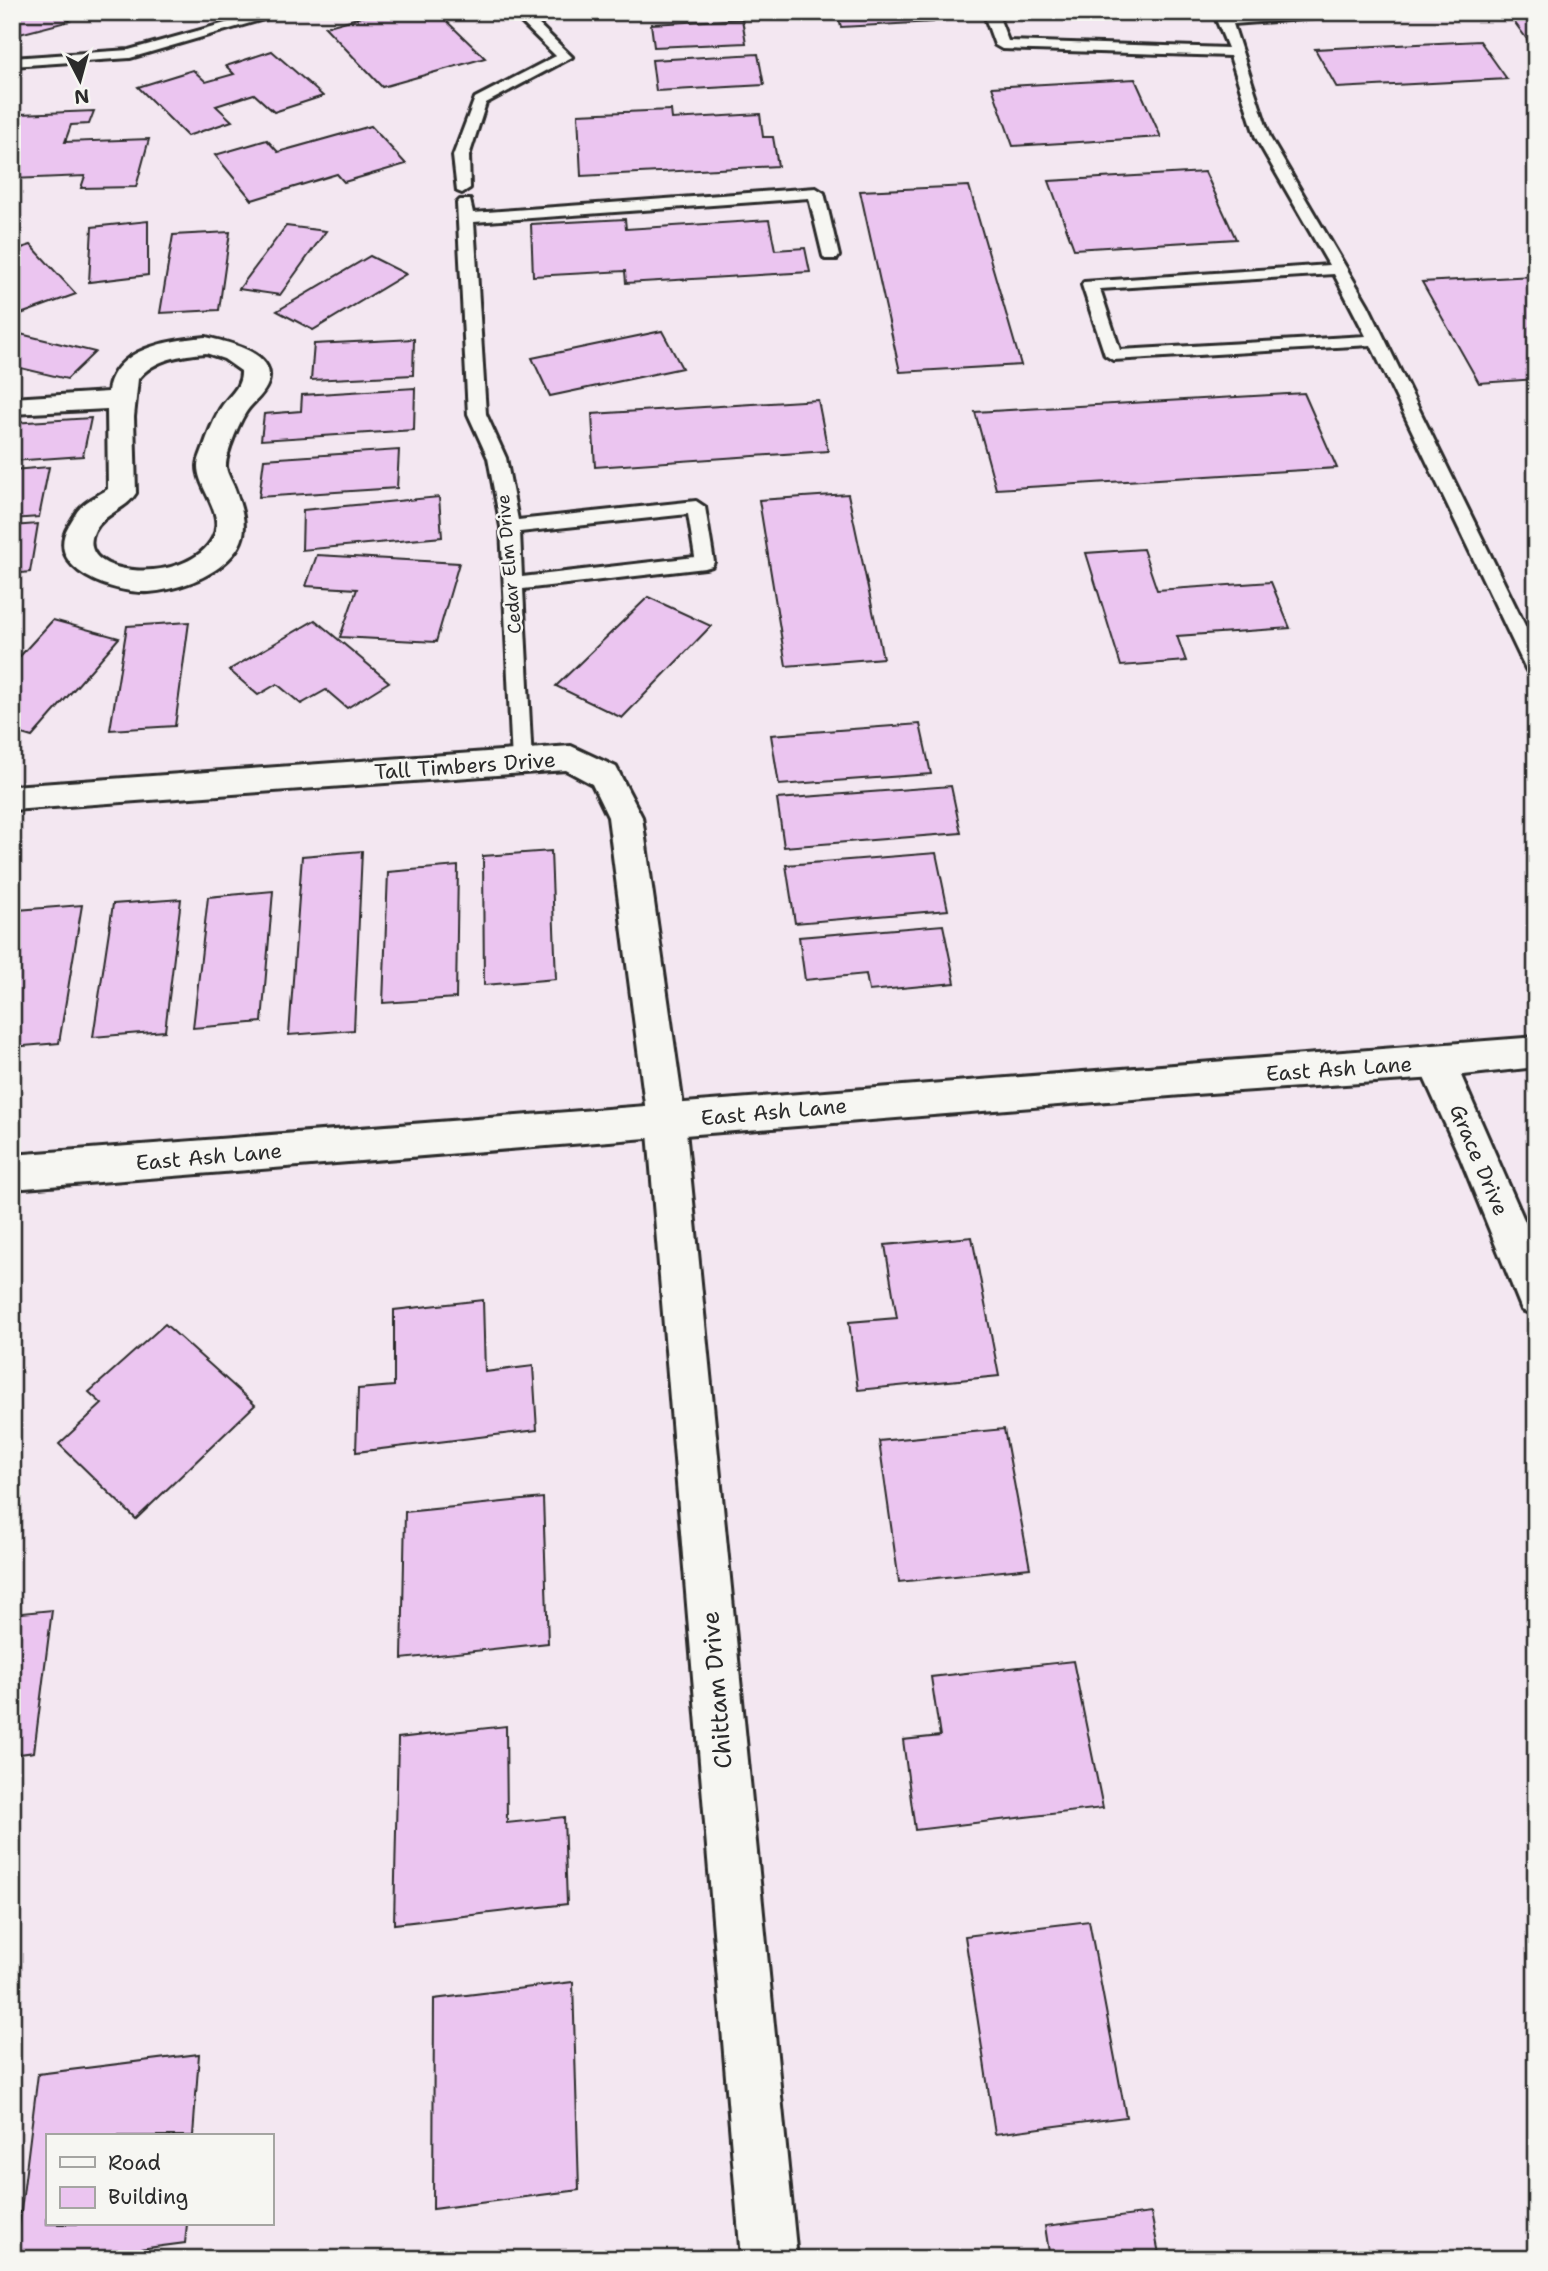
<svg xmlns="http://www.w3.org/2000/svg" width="1548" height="2271" font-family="'Shantell Sans',sans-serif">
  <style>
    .building { fill: #ebc5f0; stroke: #2b2b2b; stroke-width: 2 }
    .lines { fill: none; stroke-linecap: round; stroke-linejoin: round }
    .lane-casing { stroke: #2b2b2b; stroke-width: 6 }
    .street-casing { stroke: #2b2b2b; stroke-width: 6 }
    .secondary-casing { stroke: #2b2b2b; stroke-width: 6 }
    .lane { fill: #f6f6f2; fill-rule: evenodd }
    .street { fill: #f6f6f2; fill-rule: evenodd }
    .secondary { fill: #f6f6f2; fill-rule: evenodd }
    .labels { text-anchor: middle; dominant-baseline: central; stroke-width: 5; stroke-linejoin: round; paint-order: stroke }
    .far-street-label { font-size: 18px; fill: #2b2b2b; stroke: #f6f6f2 }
    .street-label { font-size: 21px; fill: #2b2b2b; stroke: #f6f6f2 }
    .near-street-label { font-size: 24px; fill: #2b2b2b; stroke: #f6f6f2 }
  </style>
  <rect width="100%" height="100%" fill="#f3e7f1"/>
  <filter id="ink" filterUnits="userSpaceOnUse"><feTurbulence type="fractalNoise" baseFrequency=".0143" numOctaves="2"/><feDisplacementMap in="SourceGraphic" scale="14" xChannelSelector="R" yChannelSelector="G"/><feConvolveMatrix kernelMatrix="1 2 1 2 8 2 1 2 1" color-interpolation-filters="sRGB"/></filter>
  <g filter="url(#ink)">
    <g class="building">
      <polygon points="12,12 63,12 70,21 12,36"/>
      <polygon points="379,12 437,12 485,58 382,87 325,27"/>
      <polygon points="837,12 929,12 933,22 841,27"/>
      <polygon points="1507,12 1536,12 1536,42 1529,42"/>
      <polygon points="742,19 746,43 654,47 651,24"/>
      <polygon points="1480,41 1507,79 1337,88 1315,49"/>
      <polygon points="272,51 323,96 274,112 254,94 216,106 232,121 187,136 138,87 193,70 206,82 234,74 226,66"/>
      <polygon points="758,54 764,85 656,91 652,60"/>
      <polygon points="1135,79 1161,137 1013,146 992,87"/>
      <polygon points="671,110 672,119 760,114 763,137 773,137 778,166 581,176 578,114"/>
      <polygon points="94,111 89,124 71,125 65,142 149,139 136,187 81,188 85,176 12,179 12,130 20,114"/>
      <polygon points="371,126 406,164 344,182 337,174 252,200 215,155 267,140 278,152"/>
      <polygon points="1205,172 1236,239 1074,249 1049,181"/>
      <polygon points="969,186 1021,365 900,372 860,191"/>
      <polygon points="625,219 626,229 769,220 775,250 805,248 810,272 626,283 625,271 533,276 531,224"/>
      <polygon points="148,221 148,275 89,282 92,227"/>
      <polygon points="286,226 326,231 280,295 239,289"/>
      <polygon points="230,232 219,310 160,313 173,235"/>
      <polygon points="31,245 76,294 18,315 12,309 12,251"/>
      <polygon points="370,256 406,274 313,330 277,311"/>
      <polygon points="1536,276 1536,379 1479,383 1422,282"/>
      <polygon points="662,331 682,368 550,396 532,358"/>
      <polygon points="12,332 95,352 67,379 12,366"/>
      <polygon points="414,339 413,375 311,380 314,344"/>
      <polygon points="415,388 414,430 261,440 264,414 301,411 302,395"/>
      <polygon points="1304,393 1337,468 996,489 975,412"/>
      <polygon points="818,400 828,451 595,467 592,414"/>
      <polygon points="91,418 83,456 12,461 12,423"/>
      <polygon points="399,450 397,488 259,497 264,459"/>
      <polygon points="49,467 39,517 12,519 12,470"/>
      <polygon points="848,494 883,658 786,666 759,500"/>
      <polygon points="439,497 442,537 302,550 303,510"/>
      <polygon points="38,524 30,572 12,574 12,526"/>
      <polygon points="1143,549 1157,590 1271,582 1290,628 1177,636 1186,661 1121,666 1086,553"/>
      <polygon points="317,555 459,563 436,642 340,637 357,589 306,586"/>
      <polygon points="648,597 711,626 622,718 556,686"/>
      <polygon points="53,620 119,638 32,737 12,731 12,665"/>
      <polygon points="315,620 389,682 347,708 326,690 301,704 277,684 258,695 229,670"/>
      <polygon points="189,622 175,726 110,730 127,626"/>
      <polygon points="920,724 931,774 779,785 771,735"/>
      <polygon points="951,786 961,833 784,847 777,799"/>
      <polygon points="362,851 354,1030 289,1035 302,856"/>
      <polygon points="551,851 556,979 484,985 483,856"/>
      <polygon points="936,853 948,910 795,923 786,865"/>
      <polygon points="458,866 456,998 383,1003 388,872"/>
      <polygon points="273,891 262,1022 193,1028 208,897"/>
      <polygon points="181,899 165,1031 93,1037 113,904"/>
      <polygon points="82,905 59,1043 12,1047 12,933 17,910"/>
      <polygon points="943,925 955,983 869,991 866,974 805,980 799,937"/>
      <polygon points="972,1237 999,1376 858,1390 849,1322 897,1318 885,1245"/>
      <polygon points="483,1300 485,1372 533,1366 537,1430 356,1452 358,1389 394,1386 394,1310"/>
      <polygon points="165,1324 255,1405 136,1519 59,1444 102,1404 89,1392"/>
      <polygon points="1004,1429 1030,1568 899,1582 879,1441"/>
      <polygon points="543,1498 548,1643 402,1659 405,1512"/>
      <polygon points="52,1610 34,1752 12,1755 12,1614"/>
      <polygon points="1073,1661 1103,1808 915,1830 903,1740 940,1736 931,1677"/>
      <polygon points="506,1726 507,1823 564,1817 567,1904 394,1924 398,1738"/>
      <polygon points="1089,1921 1126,2117 995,2134 965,1936"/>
      <polygon points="573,1982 579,2190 433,2209 434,1999"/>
      <polygon points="199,2054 193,2136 47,2136 47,2224 187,2224 185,2243 63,2259 15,2259 38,2074"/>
      <polygon points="1151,2213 1160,2259 1050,2259 1045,2226"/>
    </g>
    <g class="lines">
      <defs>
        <g id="lane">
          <polygon points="265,12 288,12 130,58 12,66 12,58 129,50"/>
          <polygon points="511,12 526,12 572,57 486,103 469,156 470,188 462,193 457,191 453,156 475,98 556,56"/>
          <path d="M983,12H997L1008,41L1228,48L1213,12H1227L1229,16L1351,12L1344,16L1233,24L1270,138L1368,305L1536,648V676L1529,674L1526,669L1371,345L1113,360L1105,355L1082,285L1084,282L1329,265L1256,138L1230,56L1002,49L995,45ZM1334,274L1366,336L1120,350L1100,289Z"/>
          <path d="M816,188L824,193L839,256L837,259H825L823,256L809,198L474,222L486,414L506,458L518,520L696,501L705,507L714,562L712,566L705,568L523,589L532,763L529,768L522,771L515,768L512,763L501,527L488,458L468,414L457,203L460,200H470L473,213ZM688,514L695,557L522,577L520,532Z"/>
        </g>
        <g id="street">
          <path d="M206,337C226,342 277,352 268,383C264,394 256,400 249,408C241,417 225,455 226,467C227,474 232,482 234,487C245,517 253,540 223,564C204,580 174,590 149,592C116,594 42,570 69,525C73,519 76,512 81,507C88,500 99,495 108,489L107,409L12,414V398L108,392C113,348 170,340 206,337ZM206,353L224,359L241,371C242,389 227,396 219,411C213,422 208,434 204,446C202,452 198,460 198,466C198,490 226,513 213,538C188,586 73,578 94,532C103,513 126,510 136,493L134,417L138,379C154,359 181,355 206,353Z"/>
          <polygon points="571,746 616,767 642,817 685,1120 797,2259 741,2259 647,1120 608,817 592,784 566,770 12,810 12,786"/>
          <polygon points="1436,1046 1449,1051 1455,1062 1536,1247 1536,1316 1522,1310 1460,1157 1417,1062 1423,1051"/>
        </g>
        <polygon id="secondary" points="1536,1037 1536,1067 1436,1078 1195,1094 12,1189 12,1155"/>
      </defs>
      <use href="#lane" class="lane-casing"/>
      <use href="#street" class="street-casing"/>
      <use href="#secondary" class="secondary-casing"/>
      <use href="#lane" class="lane"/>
      <use href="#street" class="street"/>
      <use href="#secondary" class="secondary"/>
    </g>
  </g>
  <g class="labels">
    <g class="far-street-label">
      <text transform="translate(509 564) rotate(-95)">Cedar Elm Drive</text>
    </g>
    <g class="street-label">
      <text transform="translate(465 766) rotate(-4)">Tall Timbers Drive</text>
      <text transform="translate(1339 1069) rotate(-4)">East Ash Lane</text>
      <text transform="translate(774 1112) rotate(-5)">East Ash Lane</text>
      <text transform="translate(209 1157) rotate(-5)">East Ash Lane</text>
      <text transform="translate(1479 1160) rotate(67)">Grace Drive</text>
    </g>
    <g class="near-street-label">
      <text transform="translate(717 1690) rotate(-95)">Chittam Drive</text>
    </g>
  </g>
  <rect width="1548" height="2271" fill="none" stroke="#f6f6f2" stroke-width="42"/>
  <rect x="21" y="21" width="1506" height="2229" fill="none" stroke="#2b2b2b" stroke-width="2.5" filter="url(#ink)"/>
  <rect x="46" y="2134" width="228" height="91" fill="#f6f6f2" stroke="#a5a5a2" stroke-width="2"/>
  <rect x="60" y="2157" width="35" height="10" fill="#f6f6f2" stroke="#a5a5a2" stroke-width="2"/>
  <text x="108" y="2170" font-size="21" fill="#2b2b2b">Road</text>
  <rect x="60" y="2187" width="35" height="21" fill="#ebc5f0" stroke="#a5a5a2" stroke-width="2"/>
  <text x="108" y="2204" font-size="21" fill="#2b2b2b">Building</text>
  <g transform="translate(80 80) rotate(174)" stroke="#f6f6f2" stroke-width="5" paint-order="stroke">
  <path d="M0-5L12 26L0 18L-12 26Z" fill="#2b2b2b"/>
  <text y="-10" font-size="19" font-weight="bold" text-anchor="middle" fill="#2b2b2b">N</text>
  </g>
</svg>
